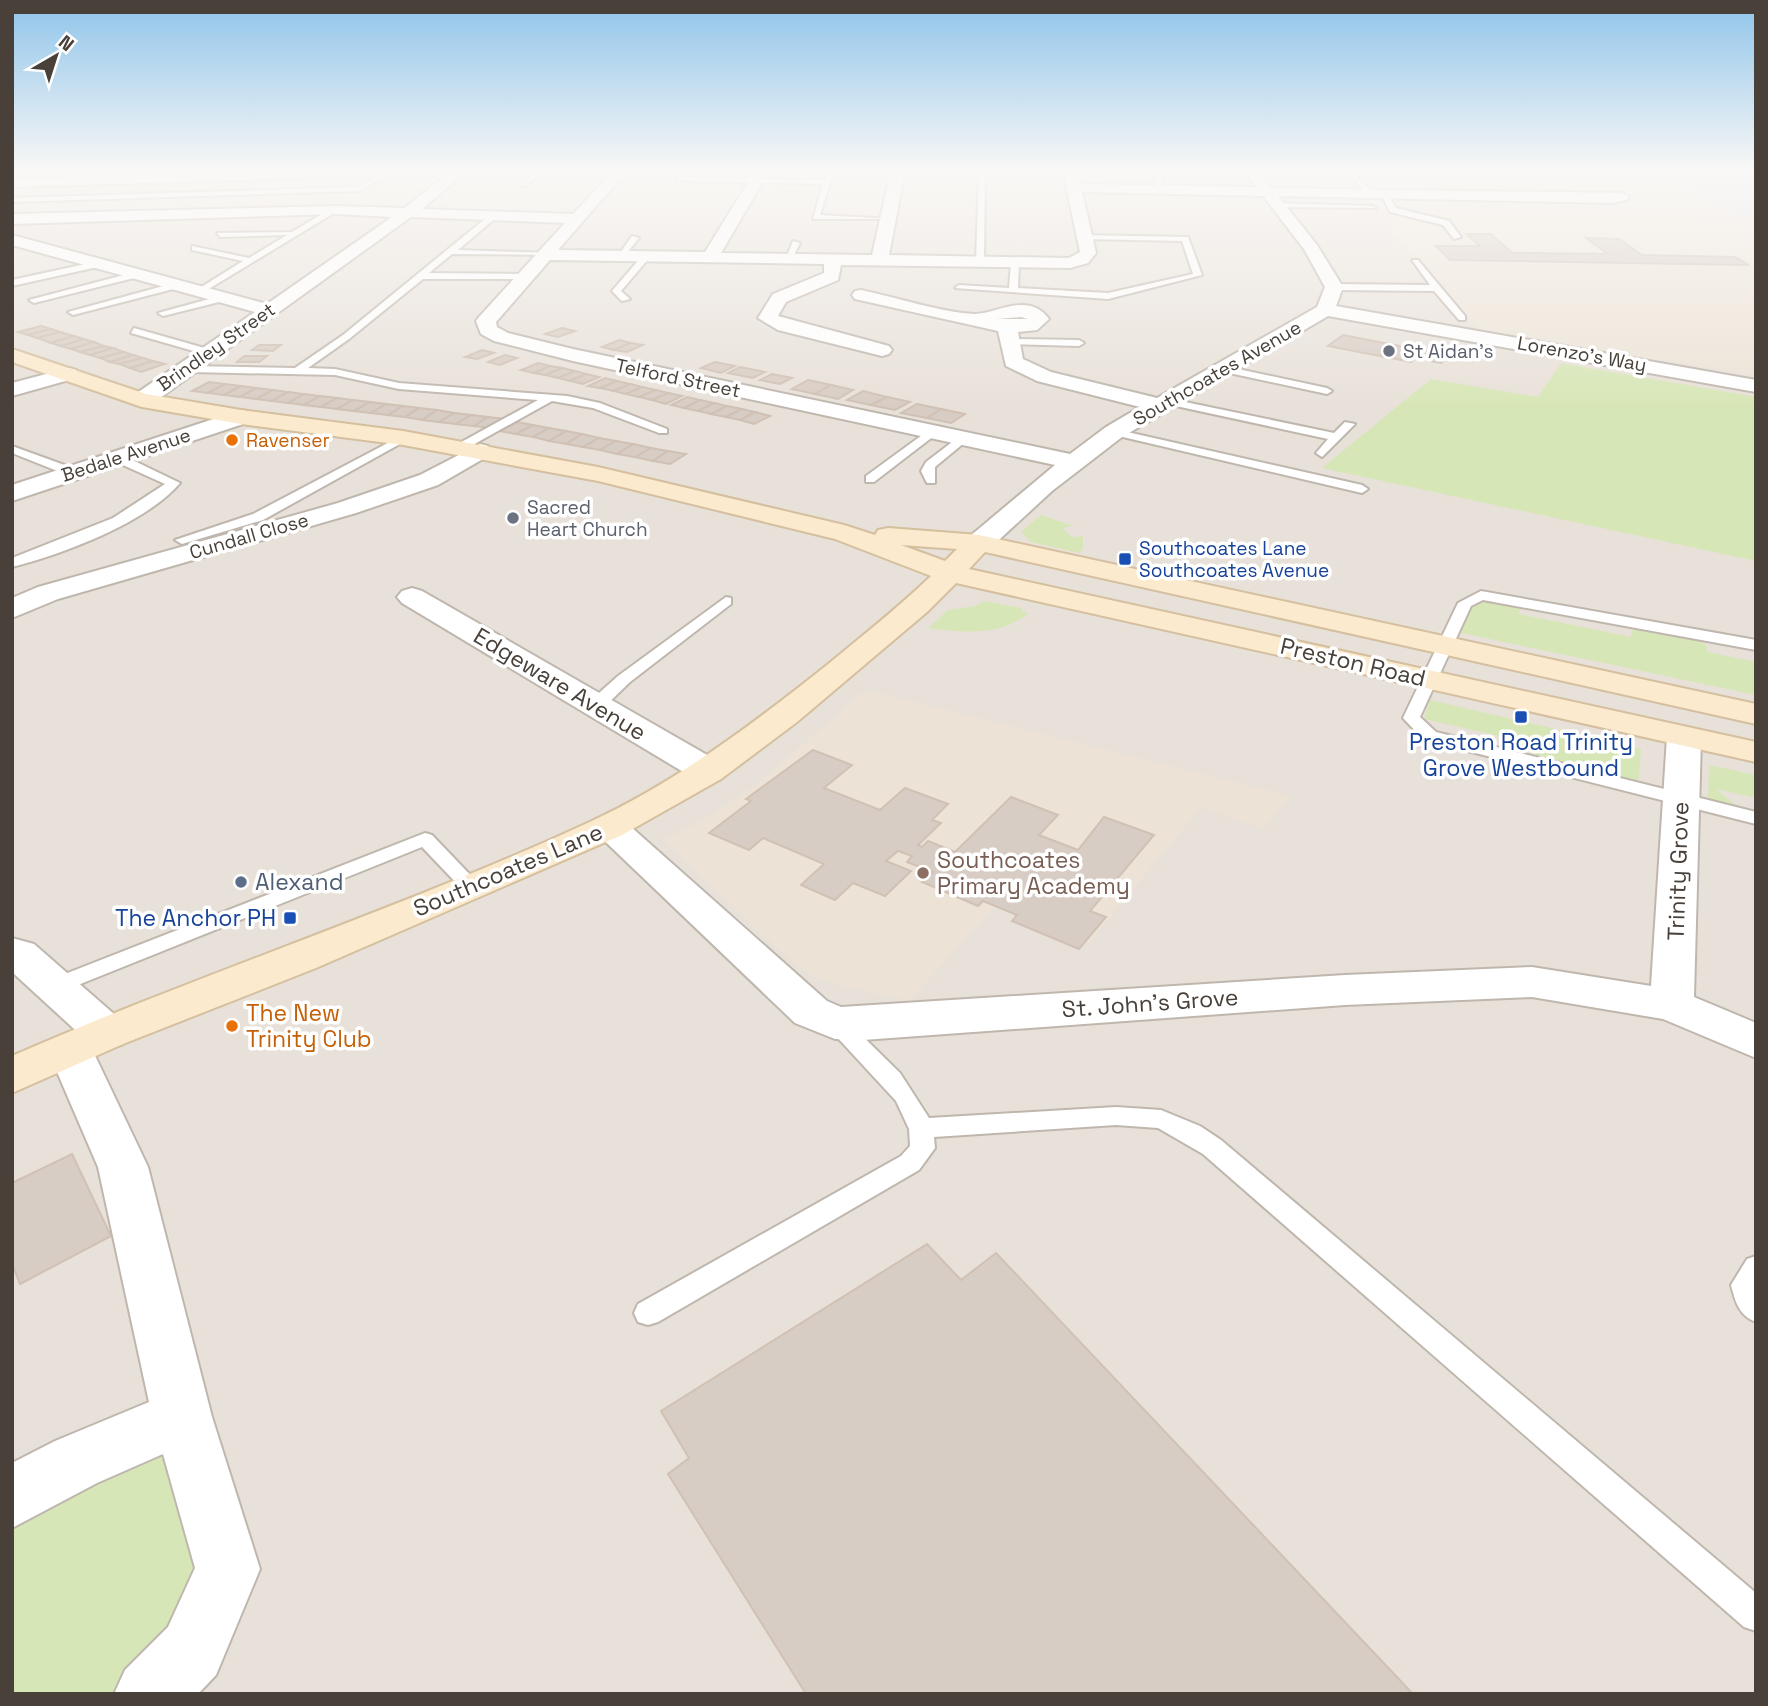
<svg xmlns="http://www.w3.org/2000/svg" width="1768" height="1706" font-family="'Space Grotesk',sans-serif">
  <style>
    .residential { fill: #e8e1d9 }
    .education { fill: #ece3d6 }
    .green { fill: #d7e6b6 }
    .parking { fill: #e3e1df }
    .building { fill: #d8cdc4; stroke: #d0c1b4; stroke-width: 2 }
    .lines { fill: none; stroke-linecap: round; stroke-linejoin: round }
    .lane-casing { stroke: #bfb7ae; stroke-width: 4 }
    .street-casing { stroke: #bfb7ae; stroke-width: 4 }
    .secondary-casing { stroke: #d4bf9f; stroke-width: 4 }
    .lane { fill: #fff; fill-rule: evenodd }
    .street { fill: #fff; fill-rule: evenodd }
    .secondary { fill: #fbeacd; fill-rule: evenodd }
    .worship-dot { fill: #6b7280; stroke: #fff; stroke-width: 2.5 }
    .food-dot { fill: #e8710a; stroke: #fff; stroke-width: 2.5 }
    .transit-dot { fill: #1a4fb4; stroke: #fff; stroke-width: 2.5 }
    .education-dot { fill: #8d6e63; stroke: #fff; stroke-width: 2.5 }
    .service-dot { fill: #5c6f8a; stroke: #fff; stroke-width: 2.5 }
    .labels { text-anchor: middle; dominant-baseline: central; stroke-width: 7; stroke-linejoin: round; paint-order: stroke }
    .far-street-label { font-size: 19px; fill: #484039; stroke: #fff }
    .far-worship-label { font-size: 19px; fill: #5b616d; stroke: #fff; text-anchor: start }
    .far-food-label { font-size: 19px; fill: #c56008; stroke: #fff; text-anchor: start }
    .far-transit-label { font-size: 19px; fill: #164399; stroke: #fff; text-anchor: start }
    .street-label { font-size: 23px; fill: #484039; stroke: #fff }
    .transit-label { font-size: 23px; fill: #164399; stroke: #fff }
    .education-label { font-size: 23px; fill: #785e54; stroke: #fff; text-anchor: start }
    .service-label { font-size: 23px; fill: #4e5e75; stroke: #fff; text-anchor: start }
    .food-label { font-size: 23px; fill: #c56008; stroke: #fff; text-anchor: start }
  </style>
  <rect width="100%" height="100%" fill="#f4f0eb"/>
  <rect class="residential" x="12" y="171" width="1744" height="1523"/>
  <g class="education">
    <polygon points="1373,212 1739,219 1756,228 1756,375 1509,336 1478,328"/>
    <polygon points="866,690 1290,796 1263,829 1201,807 1088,944 994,907 909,1001 835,984 813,976 789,959 663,840 705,819 757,784"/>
  </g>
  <g class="green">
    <polygon points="1561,363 1756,397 1756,561 1322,468 1431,379 1538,397"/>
    <polygon points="1041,515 1073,526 1062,528 1072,537 1083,536 1083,549 1079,553 1031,542 1021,532"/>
    <polygon points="1485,599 1512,603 1521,608 1519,614 1631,637 1632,631 1639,627 1692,637 1707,646 1707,652 1756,662 1756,695 1461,633 1470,606"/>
    <path d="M984,601L1022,608L1021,611L1029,613C1001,636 962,633 928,628L948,610L975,606Z"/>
    <polygon points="1430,700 1641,749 1638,785 1541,761 1512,739 1424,719"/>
    <polygon points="1709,765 1756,775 1756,798 1716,789 1739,808 1708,801"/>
    <polygon points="182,1417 228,1569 149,1694 12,1694 12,1497"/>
  </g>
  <polygon class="parking" points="1658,171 1756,171 1756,217 1738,216"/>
  <g class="building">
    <polygon points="1466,234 1491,234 1512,253 1608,254 1586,238 1619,239 1642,255 1735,257 1749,265 1450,260 1436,246 1480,246"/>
    <polygon points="41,326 51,329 28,335 18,332"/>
    <polygon points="562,328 575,331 558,337 545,334"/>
    <polygon points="51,329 60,332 37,338 28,335"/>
    <polygon points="60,332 74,336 51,343 37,338"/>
    <polygon points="1343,335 1451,356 1441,363 1415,358 1411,362 1328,346"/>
    <polygon points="74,336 84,339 61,346 51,343"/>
    <polygon points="84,339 94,342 71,349 61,346"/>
    <polygon points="619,340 631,343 614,350 602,347"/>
    <polygon points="94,342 104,346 80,352 71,349"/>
    <polygon points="631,343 643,345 627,352 614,350"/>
    <polygon points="259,345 281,345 273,351 252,350"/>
    <polygon points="104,346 113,348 90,355 80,352"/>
    <polygon points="113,348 124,352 100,358 90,355"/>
    <polygon points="482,350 494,353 477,359 465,357"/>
    <polygon points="124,352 133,355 110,362 100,358"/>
    <polygon points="133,355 143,358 119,364 110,362"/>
    <polygon points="505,355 517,358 500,365 488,362"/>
    <polygon points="244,356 267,356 259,362 237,362"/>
    <polygon points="143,358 153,361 130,368 119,364"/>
    <polygon points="153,361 165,364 141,372 130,368"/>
    <polygon points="715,362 735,366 721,373 701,368"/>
    <polygon points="538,363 550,366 534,373 521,370"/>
    <polygon points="550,366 562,368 545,375 534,373"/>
    <polygon points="740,367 765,372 753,378 728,373"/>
    <polygon points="562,368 575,371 558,378 545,375"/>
    <polygon points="575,371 586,374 570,381 558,378"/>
    <polygon points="586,374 599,377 583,384 570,381"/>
    <polygon points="772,374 792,378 780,384 760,380"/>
    <polygon points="605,378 617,381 600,388 588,386"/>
    <polygon points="808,380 831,385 815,394 792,389"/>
    <polygon points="617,381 630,384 614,391 600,388"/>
    <polygon points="209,382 225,384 208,393 192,391"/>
    <polygon points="225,384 241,386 224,395 208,393"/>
    <polygon points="630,384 642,387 626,394 614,391"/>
    <polygon points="831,385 853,390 838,399 815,394"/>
    <polygon points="241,386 256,388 240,397 224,395"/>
    <polygon points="642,387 656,390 639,397 626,394"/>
    <polygon points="256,388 273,390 256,399 240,397"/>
    <polygon points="273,390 288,392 272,401 256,399"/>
    <polygon points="656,390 668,393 652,400 639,397"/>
    <polygon points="863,391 887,397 871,405 847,400"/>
    <polygon points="288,392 304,394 288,403 272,401"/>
    <polygon points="668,393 682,396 666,404 652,400"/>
    <polygon points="304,394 320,396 304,405 288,403"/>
    <polygon points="320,396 337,398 321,407 304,405"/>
    <polygon points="687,397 700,400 684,408 671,405"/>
    <polygon points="887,397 910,402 895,410 871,405"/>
    <polygon points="337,398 353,400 337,409 321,407"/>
    <polygon points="353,400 370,402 354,411 337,409"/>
    <polygon points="700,400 714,403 698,411 684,408"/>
    <polygon points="370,402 386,404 371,413 354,411"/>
    <polygon points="714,403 727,406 711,414 698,411"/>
    <polygon points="386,404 403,406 388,415 371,413"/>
    <polygon points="917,404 941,409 927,418 901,413"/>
    <polygon points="403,406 419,408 405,417 388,415"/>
    <polygon points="727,406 742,409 726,417 711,414"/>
    <polygon points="419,408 437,410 422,420 405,417"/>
    <polygon points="742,409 755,412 740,420 726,417"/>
    <polygon points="941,409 965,414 951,423 927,418"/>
    <polygon points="437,410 454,413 439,422 422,420"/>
    <polygon points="755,412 770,416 754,424 740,420"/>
    <polygon points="454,413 471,415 456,424 439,422"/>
    <polygon points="471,415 488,417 474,426 456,424"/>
    <polygon points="488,417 505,419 491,428 474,426"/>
    <polygon points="517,422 533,425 516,434 500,431"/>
    <polygon points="533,425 549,428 533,437 516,434"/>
    <polygon points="549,428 566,431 549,441 533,437"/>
    <polygon points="566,431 582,434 566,444 549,441"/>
    <polygon points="582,434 599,438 583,447 566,444"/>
    <polygon points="599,438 616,441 600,450 583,447"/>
    <polygon points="616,441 633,444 617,454 600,450"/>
    <polygon points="633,444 651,448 635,457 617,454"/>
    <polygon points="651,448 668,451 653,461 635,457"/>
    <polygon points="668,451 686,454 670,464 653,461"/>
    <polygon points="813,750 852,765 824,788 880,810 905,788 948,804 932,820 941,823 918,845 922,847 928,841 955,852 1011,797 1058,815 1039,835 1078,850 1104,817 1154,835 1090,911 1106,917 1079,949 1012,921 1017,915 983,901 978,906 922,882 933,872 907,862 912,856 898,851 886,861 911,871 885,896 853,883 835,900 801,885 824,864 763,838 749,850 709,833 751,801 746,799"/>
    <polygon points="72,1154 111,1236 20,1284 12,1264 12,1183"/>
    <polygon points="927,1244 961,1280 996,1253 1413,1694 806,1694 668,1474 689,1458 661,1411"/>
  </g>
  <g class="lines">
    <defs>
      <g id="lane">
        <polygon points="18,171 25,171 12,178 12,173"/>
        <polygon points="389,171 396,171 358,191 12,202 12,198 357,187"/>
        <polygon points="535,171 541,171 526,186 522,186"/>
        <polygon points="680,171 683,177 825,180 828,171 834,171 820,215 892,219 813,219 823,184 679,181 676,179"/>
        <polygon points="845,171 901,171 898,173"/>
        <polygon points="979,171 985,171 984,262 980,265 976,262"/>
        <polygon points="1154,171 1160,171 1164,192 1157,190"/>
        <polygon points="1346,171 1352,171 1374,195 1368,195"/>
        <polygon points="1492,171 1499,171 1506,176 1501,177"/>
        <polygon points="1380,192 1386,192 1396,208 1449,221 1461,237 1454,239 1443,225 1390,212"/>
        <polygon points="1276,203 1372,206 1376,208 1273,207"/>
        <polygon points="332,208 339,210 202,293 195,291 243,261 192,250 192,246 249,258 287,235 220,237 217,233 292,232"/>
        <polygon points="491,214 498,216 458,250 552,253 548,255 452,254 429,273 526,274 529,279 423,279 349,339 308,368 335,369 399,383 567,396 600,403 667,429 667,433 659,433 593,408 552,401 460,452 456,451 456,445 538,400 399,389 335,375 189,372 184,369 189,366 295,368 343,335"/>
        <polygon points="1081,235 1188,237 1202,275 1108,299 955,288 959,285 1009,288 1011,263 1015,260 1019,263 1018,288 1108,293 1193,274 1182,241 1084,239"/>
        <polygon points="632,236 639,238 622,259 616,259"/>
        <polygon points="793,241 800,243 791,261 785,261"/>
        <polygon points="643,255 650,257 621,291 630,299 622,301 612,291"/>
        <polygon points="1412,260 1418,260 1465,316 1465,320 1459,320 1434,291 1334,290 1330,287 1334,284 1430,285"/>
        <polygon points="99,261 102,266 12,286 12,280"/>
        <polygon points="139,271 142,276 34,303 29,300"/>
        <polygon points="178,282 181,287 73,315 68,312"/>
        <polygon points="224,295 227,300 163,316 158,313"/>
        <polygon points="134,328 215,351 216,353 211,356 131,333"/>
        <polygon points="1011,339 1079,340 1084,343 1079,346 1007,344"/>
        <polygon points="1224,366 1327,388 1332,391 1327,394 1220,371 1220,367"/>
        <polygon points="1166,398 1334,433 1345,422 1355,424 1322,457 1316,453 1328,439 1162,403 1161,401"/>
        <polygon points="1114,429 1362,485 1368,489 1362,493 1110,434 1110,430"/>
        <polygon points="929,430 939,432 874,482 866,482 866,476"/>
        <polygon points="403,435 407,436 407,440 263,520 182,544 175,540 253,514"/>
        <polygon points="960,436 970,438 935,467 935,483 927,483 921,471 926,462"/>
        <polygon points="12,446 78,470 80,473 70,476 12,453"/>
        <path d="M114,455H122L180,483C146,523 63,554 12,567V558L113,518L165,484L114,461Z"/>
        <polygon points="1481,591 1756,640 1756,650 1483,600 1471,606 1420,717 1436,732 1756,812 1756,824 1424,740 1403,718 1458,603"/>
        <polygon points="726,597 731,598 731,604 630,682 602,709 590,709 588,705 590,701 618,676"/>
        <polygon points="425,833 432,835 477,882 480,886 477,890 463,890 422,847 63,991 47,991 44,986 47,981"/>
        <polygon points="835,1015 843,1017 900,1073 929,1118 1116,1107 1161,1110 1200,1126 1221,1140 1756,1593 1756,1631 1744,1627 1203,1154 1158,1128 1116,1125 934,1137 935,1148 919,1170 658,1322 648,1325 638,1322 634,1313 638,1304 901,1156 910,1146 909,1129 896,1101 824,1023 827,1017"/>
        <path d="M1756,1256V1322C1739,1316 1735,1301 1731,1285L1747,1259Z"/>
      </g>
      <g id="street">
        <polygon points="283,171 411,171 404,175 12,187 12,179"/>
        <path d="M452,171H467L422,209L573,214L613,171H627L558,250L705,252L755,171H769L721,253L872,255L891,171H905L889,255L1069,258L1080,252L1063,171H1077L1080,184L1257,187L1244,171H1258L1271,188L1622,193L1629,197L1627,200L1613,203L1278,196L1317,245L1343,287L1336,306L1756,380V392L1328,316L1122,437L1052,491L989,549H969L965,543L969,537L1055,465L573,361L494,341L481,334L476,321L479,317L565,223L411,217L150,405L142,407L131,400L134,395L255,312L12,245V235L267,304L392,217L335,214L12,224V214L335,206L404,208ZM1082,192L1263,196L1304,249L1325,287L1317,307L1157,398L1051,372L1023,359L1018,332L1037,330L1049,319C1028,290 995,315 974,314C940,312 895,297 861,290L855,291L852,295L855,299L998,331L1006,366L1037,381L1140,407L1106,427L1070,454L573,349L508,333L497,327L496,322L550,260L824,264V273L773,294L758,318L778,330L882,356L889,354L892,350L889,346L778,316L786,302L838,280L841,265L1070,268L1088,263L1096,253ZM1021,317L1028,319H996Z"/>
        <polygon points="69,368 76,370 79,374 76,378 12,396 12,383"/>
        <polygon points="241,410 249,412 252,417 249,422 12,501 12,485"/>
        <polygon points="480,444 488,446 492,451 488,456 438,485 356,513 58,599 12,618 12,598 38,587 338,503 420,475"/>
        <polygon points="412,588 422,591 721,763 726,771 721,779 708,782 695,779 402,603 397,597 402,591"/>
        <polygon points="1684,727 1696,730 1701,737 1694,997 1756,1023 1756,1058 1663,1019 1532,997 1345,1005 863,1040 835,1039 795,1023 590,827 596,819 609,816 622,819 827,1001 841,1007 1345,975 1532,967 1651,986 1667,737 1672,730"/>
        <polygon points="12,938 34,944 123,1022 130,1033 123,1044 107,1049 89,1043 148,1167 212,1417 260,1569 216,1675 198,1694 114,1694 125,1670 168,1627 195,1568 163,1454 97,1483 12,1528 12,1463 55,1441 149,1402 98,1167 48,1051 55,1039 71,1034 84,1038 12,972"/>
      </g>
      <path id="secondary" d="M12,349L146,394L241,410L403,431L598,467L844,525L875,535L878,530L888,528L979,535L1756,704V724L985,552L969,569L1756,742V762L956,583L927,612L797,722L721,779L622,835L316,968L123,1044L12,1093V1056C204,972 404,908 594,820C679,780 754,723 827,665C862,636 898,608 931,576L835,539L598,481L403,445L241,424L142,407L12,362ZM901,545L957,549L945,561Z"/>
    </defs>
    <use href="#lane" class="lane-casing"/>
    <use href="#street" class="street-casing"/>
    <use href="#secondary" class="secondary-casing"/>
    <use href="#lane" class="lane"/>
    <use href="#street" class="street"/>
    <use href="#secondary" class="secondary"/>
  </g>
  <linearGradient id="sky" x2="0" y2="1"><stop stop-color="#8fc4ea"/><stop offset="0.42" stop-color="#faf8f6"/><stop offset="1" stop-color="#faf8f6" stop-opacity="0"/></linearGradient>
  <rect width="1768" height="409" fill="url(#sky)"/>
  <g class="worship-dot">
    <circle cx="1389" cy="351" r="7"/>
    <circle cx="513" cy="518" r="7"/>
  </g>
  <g class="food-dot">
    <circle cx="232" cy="440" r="7"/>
    <circle cx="232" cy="1026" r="7"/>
  </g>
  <g class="transit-dot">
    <rect x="1118" y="552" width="14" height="14" rx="3.5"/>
    <rect x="1514" y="710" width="14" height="14" rx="3.5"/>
    <rect x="283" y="911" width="14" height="14" rx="3.5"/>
  </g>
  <circle class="education-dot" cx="923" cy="873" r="7"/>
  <circle class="service-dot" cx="241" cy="882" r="7"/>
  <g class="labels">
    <g class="far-street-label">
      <text transform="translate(216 347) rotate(-35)">Brindley Street</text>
      <text transform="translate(1582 354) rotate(10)">Lorenzo's Way</text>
      <text transform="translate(1217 373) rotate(-30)">Southcoates Avenue</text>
      <text transform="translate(678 378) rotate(12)">Telford Street</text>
      <text transform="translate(126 455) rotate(-18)">Bedale Avenue</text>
      <text transform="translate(249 536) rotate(-16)">Cundall Close</text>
    </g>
    <g class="far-worship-label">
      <text x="1403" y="351">St Aidan's</text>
      <text x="527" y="507">Sacred<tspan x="527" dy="22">Heart Church</tspan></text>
    </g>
    <g class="far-food-label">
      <text x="246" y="440">Ravenser</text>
    </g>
    <g class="far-transit-label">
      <text x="1139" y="548">Southcoates Lane<tspan x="1139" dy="22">Southcoates Avenue</tspan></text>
    </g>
    <g class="street-label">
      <text transform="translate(1353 662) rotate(13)">Preston Road</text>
      <text transform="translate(560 684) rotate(31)">Edgeware Avenue</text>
      <text transform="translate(508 870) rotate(-23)">Southcoates Lane</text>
      <text transform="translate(1678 871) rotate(-88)">Trinity Grove</text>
      <text transform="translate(1150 1003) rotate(-4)">St. John's Grove</text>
    </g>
    <g class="transit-label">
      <text x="1521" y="742">Preston Road Trinity<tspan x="1521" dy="26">Grove Westbound</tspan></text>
      <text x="276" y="918" text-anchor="end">The Anchor PH</text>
    </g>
    <g class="education-label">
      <text x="937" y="860">Southcoates<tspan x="937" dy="26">Primary Academy</tspan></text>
    </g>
    <g class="service-label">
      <text x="255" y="882">Alexand</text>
    </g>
    <g class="food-label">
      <text x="246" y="1013">The New<tspan x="246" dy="26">Trinity Club</tspan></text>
    </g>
  </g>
  <rect width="1768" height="1706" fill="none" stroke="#484039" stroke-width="28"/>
  <g transform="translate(56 56) rotate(39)" stroke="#ffffff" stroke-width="5" paint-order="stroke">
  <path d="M0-5L12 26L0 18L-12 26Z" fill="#484039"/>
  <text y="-10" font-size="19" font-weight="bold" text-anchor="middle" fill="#484039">N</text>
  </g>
</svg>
